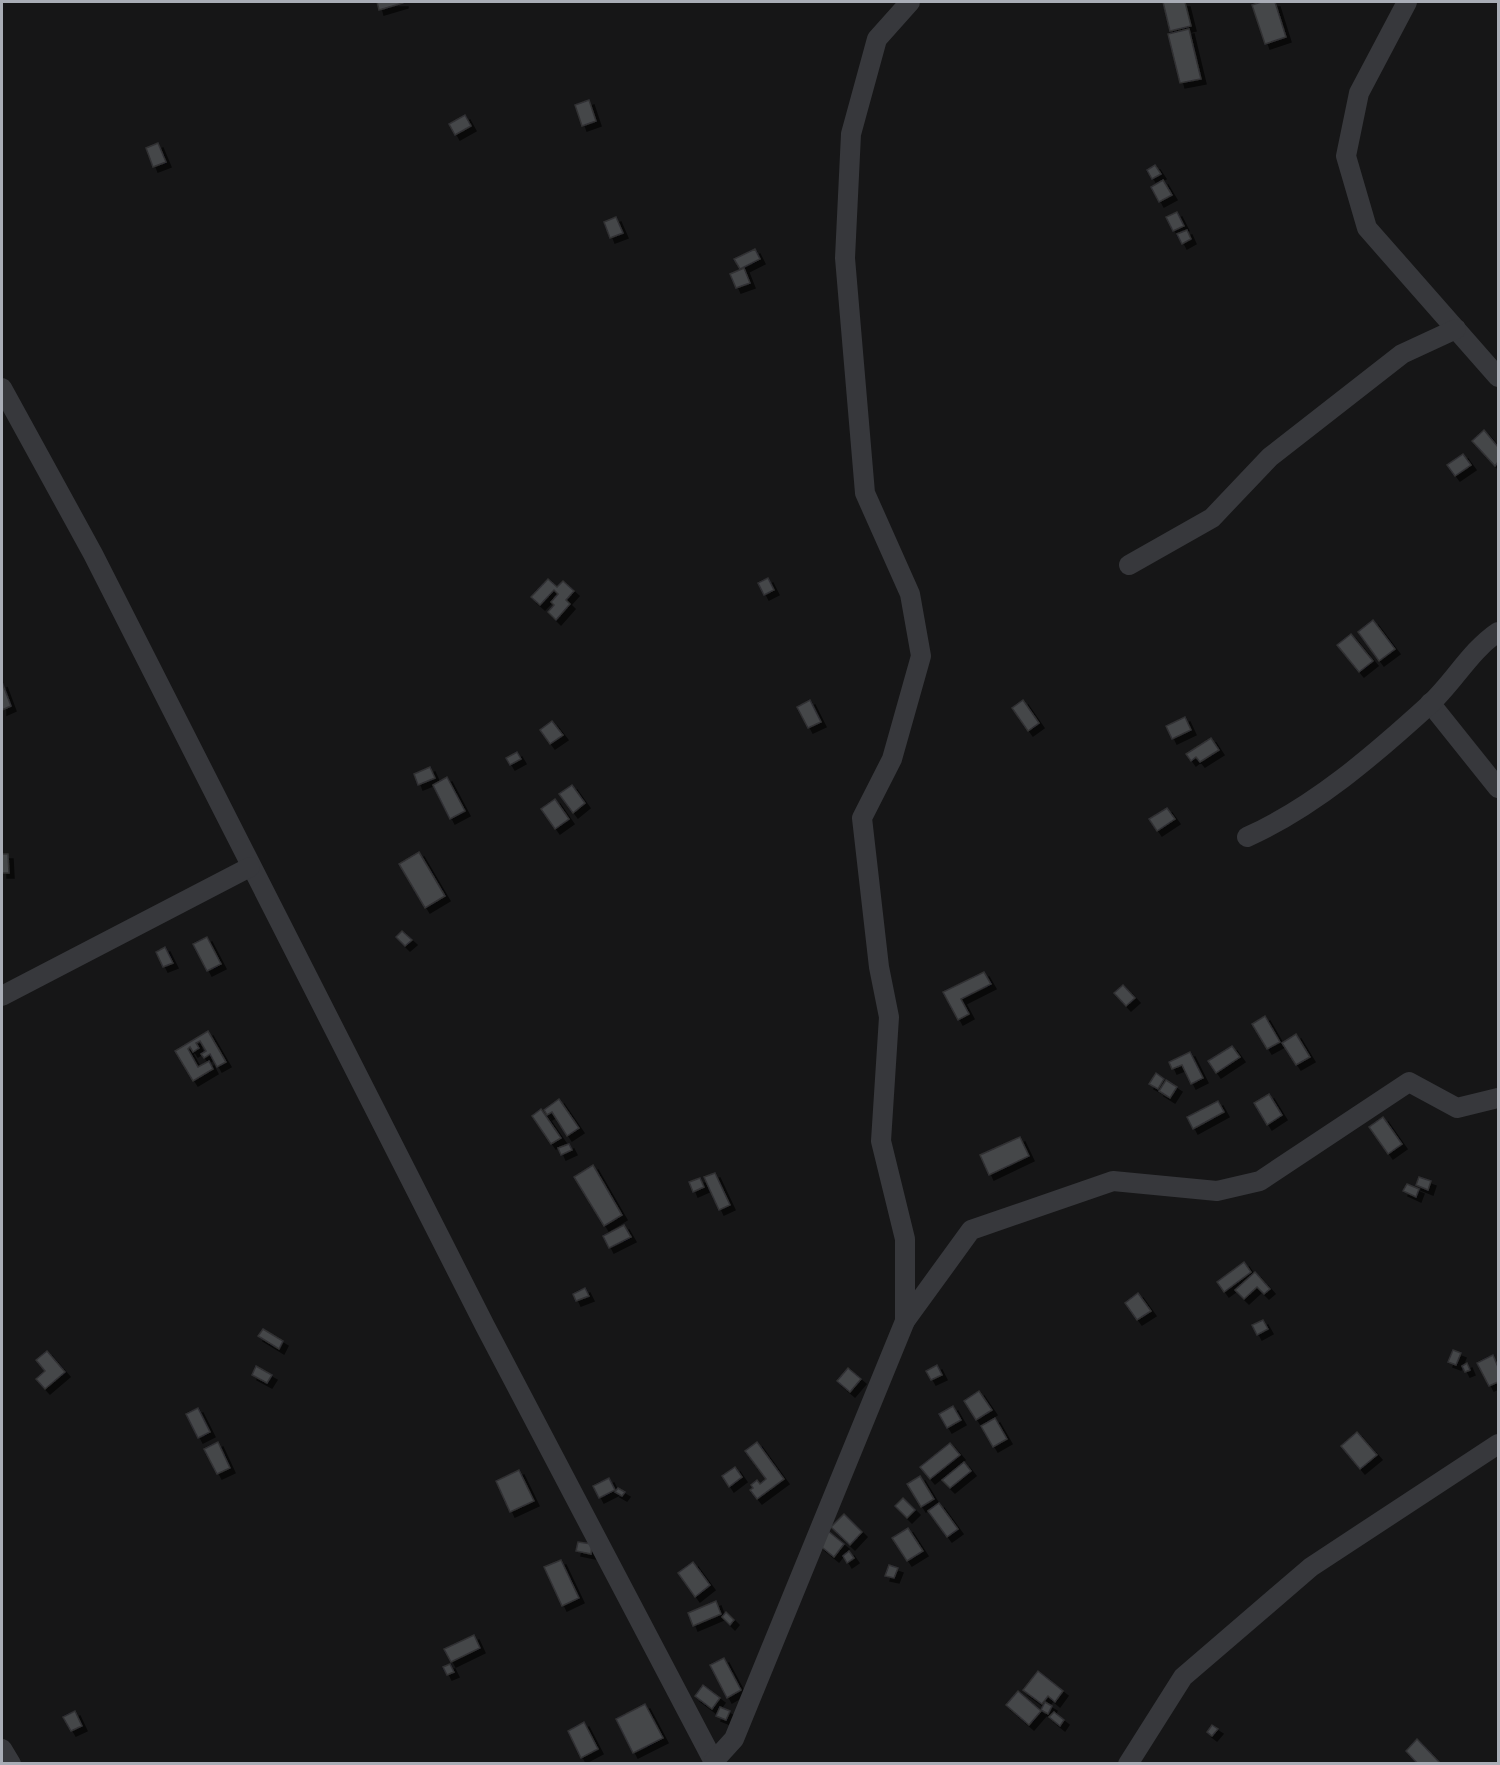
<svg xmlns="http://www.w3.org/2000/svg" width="1500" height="1765" font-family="Jost,sans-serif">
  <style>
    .building { fill: #45464a; stroke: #303033; stroke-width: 1.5; filter: url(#shadow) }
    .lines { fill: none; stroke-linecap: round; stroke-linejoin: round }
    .street { stroke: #37383c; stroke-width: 20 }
  </style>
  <defs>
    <filter id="shadow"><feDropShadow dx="5" dy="5" stdDeviation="0" flood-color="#0009"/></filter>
  </defs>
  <rect width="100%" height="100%" fill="#161617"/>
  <g class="building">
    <polygon points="377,2 403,2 403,3 379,10"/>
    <polygon points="1163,2 1185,2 1191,26 1170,31"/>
    <polygon points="1261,2 1275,2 1286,37 1265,44 1252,5"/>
    <polygon points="1189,29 1201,79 1180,83 1168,34"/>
    <polygon points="589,100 596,121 582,126 575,105"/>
    <polygon points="465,115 471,126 455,135 449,124"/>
    <polygon points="158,143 166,162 153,167 146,148"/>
    <polygon points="1155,165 1161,174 1152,179 1147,170"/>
    <polygon points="1163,180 1172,195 1159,202 1151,187"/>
    <polygon points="1177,212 1184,226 1173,231 1166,217"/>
    <polygon points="616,217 623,233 610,238 604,222"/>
    <polygon points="1187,230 1191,239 1182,244 1177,234"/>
    <polygon points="755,249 760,259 740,269 734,259"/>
    <polygon points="744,268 750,283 736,288 730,274"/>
    <polygon points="1484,430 1498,447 1498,462 1495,466 1472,441"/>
    <polygon points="1463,454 1471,465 1455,476 1447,465"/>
    <polygon points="768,578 774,590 764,595 758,583"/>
    <polygon points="548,579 557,587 563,581 574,591 566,600 570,604 556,620 548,612 554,605 551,602 558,594 554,590 540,605 531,597"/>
    <polygon points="1373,620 1395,649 1379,661 1358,632"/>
    <polygon points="1351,634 1373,661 1359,672 1337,645"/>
    <polygon points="2,682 11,706 2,710"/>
    <polygon points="810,700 821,722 808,728 797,707"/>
    <polygon points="1023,700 1039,723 1028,731 1012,708"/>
    <polygon points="1185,717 1191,730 1172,739 1166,726"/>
    <polygon points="552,721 563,735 550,744 540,730"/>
    <polygon points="1211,738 1219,750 1200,762 1196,757 1191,761 1186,754"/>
    <polygon points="517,752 521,759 510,765 506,758"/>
    <polygon points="430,767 435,778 418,785 414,774"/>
    <polygon points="447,777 465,811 450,819 433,785"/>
    <polygon points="572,785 585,803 573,813 559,794"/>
    <polygon points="555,799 569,819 555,829 541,809"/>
    <polygon points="1167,808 1175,819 1157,831 1149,819"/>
    <polygon points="419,852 445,896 425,908 399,864"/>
    <polygon points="2,854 8,854 9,873 2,873"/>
    <polygon points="402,931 412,940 405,946 396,937"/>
    <polygon points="207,937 221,964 207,971 193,944"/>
    <polygon points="165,947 173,963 163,967 156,952"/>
    <polygon points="984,972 991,984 961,999 969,1014 958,1020 943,992"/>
    <polygon points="1123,985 1135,998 1126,1006 1114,993"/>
    <polygon points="1265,1016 1280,1042 1267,1049 1252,1024"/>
    <polygon points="208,1031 226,1062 217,1067 210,1054 204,1058 201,1054 206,1051 200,1041 196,1043 199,1048 193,1052 190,1047 188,1049 198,1067 209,1061 213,1069 193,1081 175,1051"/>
    <polygon points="1296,1034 1310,1057 1296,1065 1282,1043"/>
    <polygon points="1232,1046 1240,1057 1216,1073 1208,1061"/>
    <polygon points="1190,1052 1203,1078 1191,1084 1182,1065 1172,1069 1169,1062"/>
    <polygon points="1156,1073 1164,1079 1158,1089 1149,1084"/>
    <polygon points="1166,1080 1177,1087 1170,1098 1159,1091"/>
    <polygon points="1269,1094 1282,1115 1267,1125 1254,1103"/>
    <polygon points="559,1099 579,1128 567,1136 552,1112 547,1115 544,1110"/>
    <polygon points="1218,1101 1224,1112 1193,1129 1187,1117"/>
    <polygon points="541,1109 561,1138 551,1144 532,1116"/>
    <polygon points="1383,1117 1402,1144 1388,1154 1369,1127"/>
    <polygon points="1020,1137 1029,1156 989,1175 980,1155"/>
    <polygon points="569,1144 572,1150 561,1155 558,1148"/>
    <polygon points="593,1165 622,1215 604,1226 574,1177"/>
    <polygon points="715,1173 730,1205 719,1210 704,1177"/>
    <polygon points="1419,1177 1431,1181 1428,1190 1416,1185"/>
    <polygon points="700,1178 704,1187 693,1192 689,1182"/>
    <polygon points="1407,1184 1419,1189 1416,1197 1403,1191"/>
    <polygon points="624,1225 631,1237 609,1248 603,1236"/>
    <polygon points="1244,1262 1251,1272 1224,1292 1217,1282"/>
    <polygon points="1255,1272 1270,1289 1264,1294 1257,1287 1244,1299 1235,1290"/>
    <polygon points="585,1288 589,1296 576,1301 573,1294"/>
    <polygon points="1138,1293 1151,1311 1137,1320 1125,1303"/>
    <polygon points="1263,1320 1268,1329 1257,1335 1252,1325"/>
    <polygon points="263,1329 283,1341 279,1349 258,1336"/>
    <polygon points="1453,1350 1461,1353 1456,1365 1448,1362"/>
    <polygon points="47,1351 65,1372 45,1389 36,1379 45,1371 36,1360"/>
    <polygon points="1493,1355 1498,1367 1498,1382 1489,1386 1477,1363"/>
    <polygon points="1467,1363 1470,1370 1465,1372 1462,1366"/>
    <polygon points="937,1365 942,1375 931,1380 926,1371"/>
    <polygon points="256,1366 272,1375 267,1383 252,1375"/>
    <polygon points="848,1368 861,1379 850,1392 837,1381"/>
    <polygon points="979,1391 992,1410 976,1420 964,1401"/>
    <polygon points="953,1406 961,1420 947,1428 939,1414"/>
    <polygon points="198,1408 210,1432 198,1438 186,1414"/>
    <polygon points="995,1418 1007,1439 993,1447 981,1426"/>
    <polygon points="1357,1432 1377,1455 1360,1469 1341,1446"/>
    <polygon points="218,1442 230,1468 217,1474 204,1449"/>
    <polygon points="757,1442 784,1479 757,1499 750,1490 753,1488 751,1485 757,1480 760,1484 766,1479 745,1451"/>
    <polygon points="950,1443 960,1455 930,1479 920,1467"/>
    <polygon points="964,1462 971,1471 950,1488 942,1480"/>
    <polygon points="735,1467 742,1477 729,1487 722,1476"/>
    <polygon points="519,1470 534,1501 510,1512 496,1481"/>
    <polygon points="920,1476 934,1499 921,1507 907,1484"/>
    <polygon points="609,1478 615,1490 599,1498 593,1486"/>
    <polygon points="618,1488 625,1492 622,1496 615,1492"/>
    <polygon points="903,1498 915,1510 907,1518 895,1506"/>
    <polygon points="939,1503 958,1529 947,1537 928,1511"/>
    <polygon points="844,1514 862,1532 850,1545 831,1527"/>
    <polygon points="908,1528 923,1551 907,1561 892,1538"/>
    <polygon points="828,1531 844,1544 834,1557 818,1544"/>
    <polygon points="578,1542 592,1544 591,1554 576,1551"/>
    <polygon points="849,1551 854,1558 847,1563 843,1556"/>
    <polygon points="561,1560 579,1598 562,1606 544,1567"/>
    <polygon points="693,1562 710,1585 695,1597 678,1573"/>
    <polygon points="889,1565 898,1568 894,1578 885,1576"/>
    <polygon points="716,1601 721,1614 693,1626 688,1613"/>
    <polygon points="726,1612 734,1620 730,1625 722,1617"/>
    <polygon points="474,1635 480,1648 451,1662 444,1649"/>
    <polygon points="724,1658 741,1690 727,1698 710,1665"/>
    <polygon points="450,1664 454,1672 447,1675 443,1667"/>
    <polygon points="1038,1671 1063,1691 1055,1702 1048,1696 1042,1704 1023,1690"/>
    <polygon points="703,1685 720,1698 712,1709 695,1696"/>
    <polygon points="1018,1691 1041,1711 1029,1725 1006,1705"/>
    <polygon points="1045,1702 1052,1706 1048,1714 1041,1710"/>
    <polygon points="645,1704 663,1738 633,1753 616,1719"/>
    <polygon points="720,1707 730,1711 726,1720 716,1716"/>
    <polygon points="75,1711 82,1726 71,1731 63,1717"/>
    <polygon points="1054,1712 1064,1720 1060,1726 1049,1717"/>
    <polygon points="584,1722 598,1749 581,1758 568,1731"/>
    <polygon points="1212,1725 1218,1729 1212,1736 1207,1732"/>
    <polygon points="1417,1739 1441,1764 1418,1764 1406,1751"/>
  </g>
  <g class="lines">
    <g class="street">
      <polyline points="1407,2 1359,93 1346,156 1367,228 1498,377"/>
      <polyline points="2,388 93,554 485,1326 715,1764"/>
      <polyline points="1129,565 1212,518 1270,457 1402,354 1456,329"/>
      <polyline points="1430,703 1498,788"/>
      <path d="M1247,837C1314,807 1374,755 1429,705C1454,682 1470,651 1498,632"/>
      <polyline points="2,996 250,867"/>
      <polyline points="905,1321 971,1230 1113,1181 1217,1191 1260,1181 1409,1082 1457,1108 1498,1098"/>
      <polyline points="2,1749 11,1764"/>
      <polyline points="714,1761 734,1739 905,1321 905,1239 881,1141 889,1017 879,967 862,818 892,759 921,656 910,594 865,493 845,258 851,134 877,39 910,2"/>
      <polyline points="1128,1764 1183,1677 1311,1567 1498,1444"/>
    </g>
  </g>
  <rect width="1500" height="1765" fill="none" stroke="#a9adb6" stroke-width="6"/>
</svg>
